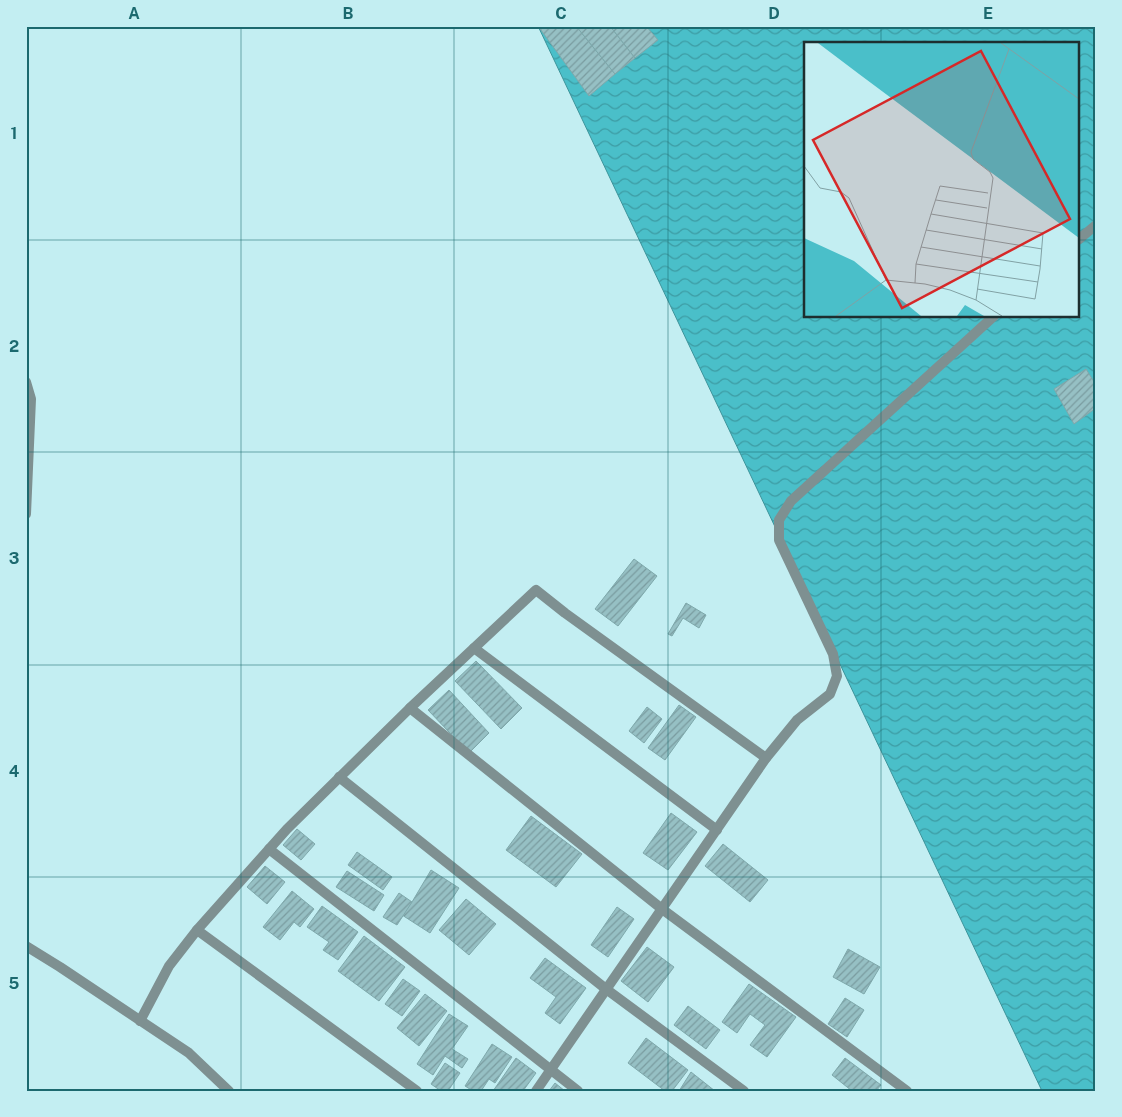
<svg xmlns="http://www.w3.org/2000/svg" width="1122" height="1117" font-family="'Public Sans',sans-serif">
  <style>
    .water { fill: url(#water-waves); stroke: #3c949b; fill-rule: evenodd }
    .building { fill: url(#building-hatch); stroke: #7ea8ab }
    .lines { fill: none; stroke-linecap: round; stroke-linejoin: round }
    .lane { stroke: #7e9091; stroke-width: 10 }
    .grid { fill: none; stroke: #1c696f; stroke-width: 1; stroke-opacity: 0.55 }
    .inset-road { fill: none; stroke: #81a1a4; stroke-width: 1 }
    .view { fill: #d62828; fill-opacity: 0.15; stroke: #d62828; stroke-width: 2.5 }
    .inset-edge { fill: none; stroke: #1d2e2f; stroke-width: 2.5 }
    .neatline { fill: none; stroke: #1c696f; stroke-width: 2 }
    .grid-label { font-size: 16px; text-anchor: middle; font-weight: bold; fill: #1c696f }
  </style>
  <defs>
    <pattern id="water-waves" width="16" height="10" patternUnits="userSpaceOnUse" patternTransform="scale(1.25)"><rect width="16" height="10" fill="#4abfc9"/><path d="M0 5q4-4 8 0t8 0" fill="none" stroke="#3d9ca4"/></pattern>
    <pattern id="building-hatch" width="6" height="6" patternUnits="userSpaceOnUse" patternTransform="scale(1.25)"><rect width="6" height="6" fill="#96c0c4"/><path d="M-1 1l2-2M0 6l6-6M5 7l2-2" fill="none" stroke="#7a9ca0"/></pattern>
  </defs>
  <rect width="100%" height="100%" fill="#c3eef2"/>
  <path class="water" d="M538,26H1096V1091H1042ZM806,44H1078V316H806Z"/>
  <g class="building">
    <polygon points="538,26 576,26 615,74 589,96"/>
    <polygon points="576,26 610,26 635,58 615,74"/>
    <polygon points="610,26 646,26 658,40 635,58"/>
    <polygon points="1086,369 1096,385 1096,408 1074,424 1054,389"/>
    <polygon points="634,559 657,576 618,626 595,609"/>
    <polygon points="686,603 706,615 699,628 683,618 672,636 668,634"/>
    <polygon points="476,661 522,708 501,729 455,681"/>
    <polygon points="449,690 489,733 469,753 428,710"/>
    <polygon points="679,705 696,717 665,760 648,748"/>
    <polygon points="647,707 662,719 644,743 629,731"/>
    <polygon points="671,813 697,832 668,870 643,853"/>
    <polygon points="531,816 582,854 556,887 506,850"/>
    <polygon points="297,829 315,844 301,860 283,845"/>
    <polygon points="723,844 768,880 750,902 705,866"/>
    <polygon points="357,852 392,877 383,890 348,865"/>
    <polygon points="265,866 285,882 267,904 247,887"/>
    <polygon points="431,870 459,888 430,933 402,915 412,902"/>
    <polygon points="347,871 384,895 374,911 336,887"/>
    <polygon points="292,891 314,909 300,927 294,922 280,940 263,927"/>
    <polygon points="399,893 412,902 397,925 383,917"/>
    <polygon points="466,899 496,924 469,955 439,930"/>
    <polygon points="322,906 358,932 338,960 323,950 329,942 307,927"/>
    <polygon points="617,907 634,919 608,957 591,945"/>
    <polygon points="364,936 405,967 379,1001 338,971"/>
    <polygon points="647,947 674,967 648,1002 621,981"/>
    <polygon points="848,949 880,967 864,994 833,977"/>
    <polygon points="545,958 586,988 560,1024 545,1013 556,997 530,978"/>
    <polygon points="403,979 420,991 402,1016 385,1004"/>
    <polygon points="749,984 796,1017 767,1057 750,1045 765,1025 750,1014 737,1033 722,1022"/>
    <polygon points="425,994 447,1011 419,1046 397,1028"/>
    <polygon points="845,998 864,1010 847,1037 828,1024"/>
    <polygon points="688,1006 720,1030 706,1049 674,1025"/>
    <polygon points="449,1014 468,1026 452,1049 468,1059 462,1068 445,1056 433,1075 417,1064"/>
    <polygon points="646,1038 688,1070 672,1091 665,1091 628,1063"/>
    <polygon points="492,1044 512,1057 495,1083 489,1079 481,1091 473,1091 465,1086"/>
    <polygon points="516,1058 536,1073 523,1091 493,1091"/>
    <polygon points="845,1058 881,1085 876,1091 852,1091 832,1075"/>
    <polygon points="445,1063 460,1073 448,1091 441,1091 431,1084"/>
    <polygon points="691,1072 715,1091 679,1091"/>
    <polygon points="555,1083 565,1091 549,1091"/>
  </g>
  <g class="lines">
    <g class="lane">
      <polyline points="1078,240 1096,225"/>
      <polyline points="26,382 31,399 26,514"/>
      <polyline points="474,648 717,830"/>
      <polyline points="410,708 536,590 565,613 766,758"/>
      <polyline points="339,777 606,989 744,1091"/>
      <polyline points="269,849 578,1091"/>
      <polyline points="26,946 60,967 189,1053 229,1091"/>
      <polyline points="140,1021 169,966 197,930"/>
      <polyline points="417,1091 197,930 287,829 410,708 662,909 907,1091"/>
      <polyline points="536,1091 766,758 797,720 830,694 837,676 833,654 779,540 779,520 791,501 994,316"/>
    </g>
  </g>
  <path class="grid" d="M241,26V1091M454,26V1091M668,26V1091M881,26V44M26,240H806M1078,240H1096M881,316V1091M26,452H1096M26,665H1096M26,877H1096"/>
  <g transform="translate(804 42)">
    <rect width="275" height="275" fill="#c3eef2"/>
    <path d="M14,1H275V196L55,32ZM0,196L50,219L117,274H0ZM161,263L180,274H153Z" fill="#4abfc9"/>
    <path class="inset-road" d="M197,1L275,57M0,124L16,146L37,150L45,156L82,238L121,242L146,248L172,258L198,274M132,158L183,166M127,172L136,144L184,151M122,188L238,207M117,205L236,224M111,241L112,222M173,247L231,257L236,227L239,191L127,172L112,222L234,240M172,258L189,136L186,130L169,117L167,110L205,7M32,274L82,238"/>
    <path class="view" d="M177,9L266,177L98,266L9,98Z"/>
    <rect width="275" height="275" class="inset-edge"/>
  </g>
  <rect width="1122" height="1117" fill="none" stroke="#c3eef2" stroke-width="55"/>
  <rect x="28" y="28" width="1066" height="1062" class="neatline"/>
  <g class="grid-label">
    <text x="134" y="19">A</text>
    <text x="348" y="19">B</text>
    <text x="561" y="19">C</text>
    <text x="774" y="19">D</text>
    <text x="988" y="19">E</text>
    <text x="14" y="139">1</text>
    <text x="14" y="352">2</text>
    <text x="14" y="564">3</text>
    <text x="14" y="777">4</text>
    <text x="14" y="989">5</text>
  </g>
</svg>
